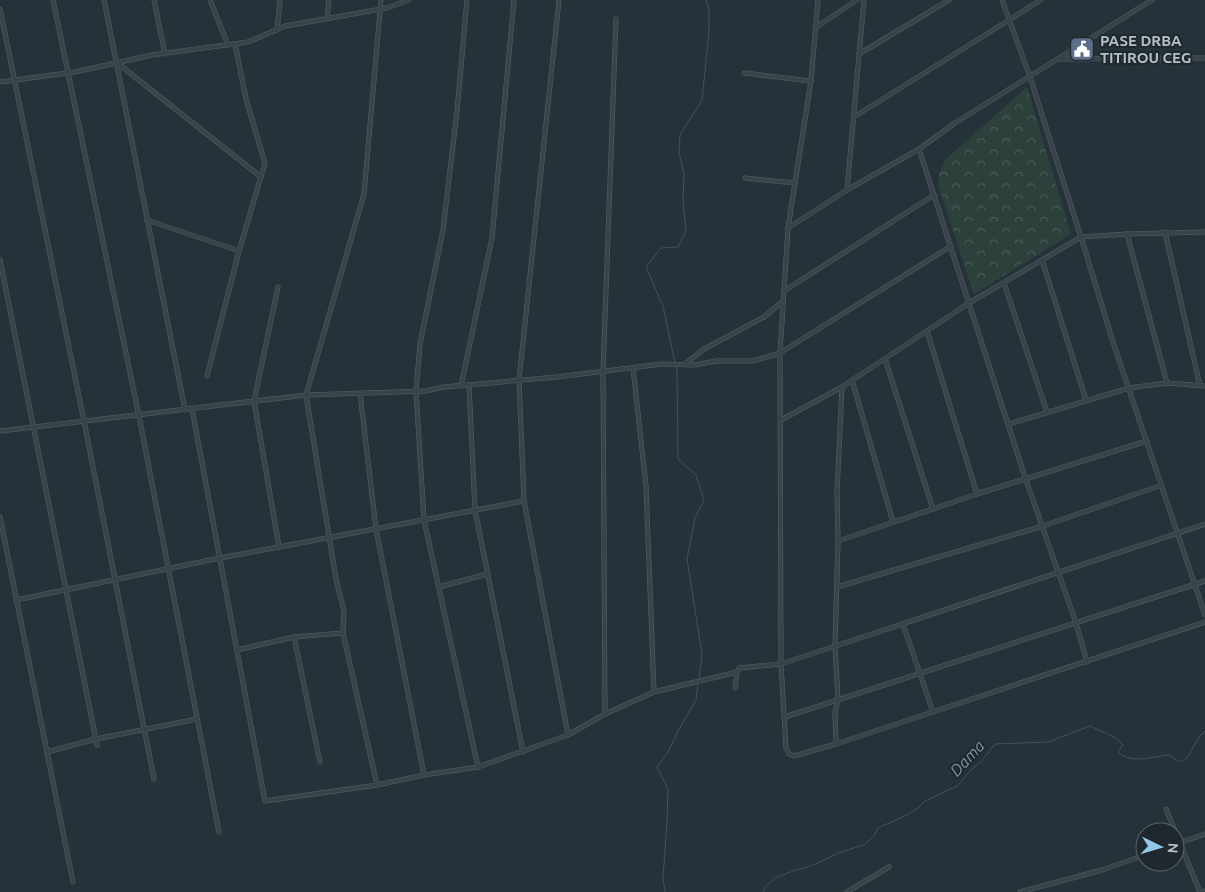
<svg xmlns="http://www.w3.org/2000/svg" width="1205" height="892" font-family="Ubuntu,sans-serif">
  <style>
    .forest { fill: url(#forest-crowns) }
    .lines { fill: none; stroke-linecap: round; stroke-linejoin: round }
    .stream { stroke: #3d5360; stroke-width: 1 }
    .minor-casing { stroke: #576167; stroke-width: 5 }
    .minor { stroke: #39434a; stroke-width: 4 }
    .labels { text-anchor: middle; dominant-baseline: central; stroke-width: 4; stroke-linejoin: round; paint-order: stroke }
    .poi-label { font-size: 15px; font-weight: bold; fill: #b4bec5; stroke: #1e282e; text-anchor: start }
    .water-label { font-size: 16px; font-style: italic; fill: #7895a5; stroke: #1e282e }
  </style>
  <defs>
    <pattern id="forest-crowns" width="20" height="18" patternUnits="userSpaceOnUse" patternTransform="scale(1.25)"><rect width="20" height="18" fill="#2d413c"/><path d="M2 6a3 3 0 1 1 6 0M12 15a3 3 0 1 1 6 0" fill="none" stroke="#495b57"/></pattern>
  </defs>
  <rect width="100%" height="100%" fill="#253239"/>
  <polygon class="forest" points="1027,87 1071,234 974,294 938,185 939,174 946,159"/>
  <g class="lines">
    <g class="stream">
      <polyline points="675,363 663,306 646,267 661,248 678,247 686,231 683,201 684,174 679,153 680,135 702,100 709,31 709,8 706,0"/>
      <polyline points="676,367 677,371 678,459 696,475 704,500 695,518 687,559 702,654 699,679"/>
      <polyline points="665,892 663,878 667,823 668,789 657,767 668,752 678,731 696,700 698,683"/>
      <path d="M763,892L766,886L775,878L793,871L811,866L841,852L864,845L874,836L878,828L907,815L918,808L925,801L957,786L970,771L982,761L995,744L1048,742L1090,726L1116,738L1123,745L1118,752C1132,765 1153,756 1169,755L1179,762L1187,758L1199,737L1205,731"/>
    </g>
    <defs>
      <g id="minor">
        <polyline points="53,0 139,416 219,832"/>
        <polyline points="104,0 185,410"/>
        <polyline points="154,0 165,54"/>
        <polyline points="210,0 228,45"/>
        <polyline points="467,0 457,111 443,230 420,344 416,391 424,520 478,767"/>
        <polyline points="559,0 519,380 524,501 568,735"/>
        <polyline points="818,0 811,81 788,228 780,353 781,664 786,748 789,754 794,756 836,744 1205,622"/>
        <polyline points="1002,0 1030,77 1081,237 1113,342 1205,615"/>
        <polyline points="0,9 84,421 154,779"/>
        <polyline points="327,19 329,0"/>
        <polyline points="815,28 857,0"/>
        <polyline points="277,30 280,0"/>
        <polyline points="859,54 949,0"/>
        <polyline points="1058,59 1205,58"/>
        <polyline points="116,62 261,177"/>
        <polyline points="744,73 811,81"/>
        <polyline points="0,82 75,72 152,55 248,42 285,26 387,8 409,0"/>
        <polyline points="854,117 1041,0"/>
        <polyline points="919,149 1026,480 1076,623 1087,662"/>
        <polyline points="745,178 795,183"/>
        <polyline points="847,190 864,0"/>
        <polyline points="147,220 239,251"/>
        <polyline points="788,228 847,190 919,149 955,123 1152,0"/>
        <polyline points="1165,232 1200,386"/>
        <polyline points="1127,234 1167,383"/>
        <polyline points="0,260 97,745"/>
        <polyline points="1042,260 1086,400"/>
        <polyline points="1004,283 1047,412"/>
        <polyline points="278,287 254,401 279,547"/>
        <polyline points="784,291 934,195"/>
        <polyline points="927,331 977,494"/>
        <polyline points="885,359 933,509"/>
        <polyline points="685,364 704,349 764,317 783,301"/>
        <polyline points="633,368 646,486 654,692"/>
        <polyline points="207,376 239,251 265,163 246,99 235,44"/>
        <polyline points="852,380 893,522"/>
        <polyline points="469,385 475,510 523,752"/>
        <polyline points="461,386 492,238 514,0"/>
        <polyline points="360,393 376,529 424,775"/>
        <polyline points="192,409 265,801 377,785 424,775 478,767 568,735 605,714 654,692 737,672"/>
        <polyline points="781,420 842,387 969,303 1081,237 1127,234 1205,232"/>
        <polyline points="1009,424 1129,388 1167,383 1205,386"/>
        <polyline points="0,431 306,395 426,391 444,387 557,377 662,364 694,365 717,361 753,361 780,353 951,246"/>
        <polyline points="0,517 73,882"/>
        <polyline points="838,541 977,494 1147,441"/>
        <polyline points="439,587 487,574"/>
        <polyline points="837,587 1043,526 1162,485"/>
        <polyline points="16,600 220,558 524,501"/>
        <polyline points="903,624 933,712"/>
        <polyline points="294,637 320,762"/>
        <polyline points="237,650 294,637 343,633"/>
        <polyline points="735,688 737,672 739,668 781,664 1205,524"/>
        <polyline points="605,714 603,372 616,19"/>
        <polyline points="785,717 1205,581"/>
        <polyline points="836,744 835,713 838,699 835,646 838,541 837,492 842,387"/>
        <polyline points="47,752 96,739 197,719"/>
        <polyline points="377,785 343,633 344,611 336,579 306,395 364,194 381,0"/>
        <polyline points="1166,809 1200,892"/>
        <polyline points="1175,844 1205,834"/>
        <polyline points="847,892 889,867"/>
        <polyline points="1020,892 1102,870 1145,855"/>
        <polyline points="1203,892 1205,891"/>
      </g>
    </defs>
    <use href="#minor" class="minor-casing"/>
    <use href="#minor" class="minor"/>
  </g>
  <defs>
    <symbol id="civic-square" viewBox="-11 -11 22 22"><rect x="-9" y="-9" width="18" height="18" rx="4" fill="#5c6f8a" stroke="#1e282e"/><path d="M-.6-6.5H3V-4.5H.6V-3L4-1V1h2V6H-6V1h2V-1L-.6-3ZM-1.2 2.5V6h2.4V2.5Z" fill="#fff"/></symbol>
  </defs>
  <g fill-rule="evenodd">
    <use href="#civic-square" x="1068" y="35" width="28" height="28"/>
  </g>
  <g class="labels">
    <g class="poi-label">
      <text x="1100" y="40">PASE DRBA<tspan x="1100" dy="17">TITIROU CEG</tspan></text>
    </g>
    <g class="water-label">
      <text transform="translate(967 758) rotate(-47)">Dama</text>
    </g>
  </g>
  <g transform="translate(1160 847) rotate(95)"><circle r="24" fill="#1e282e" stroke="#5a646a"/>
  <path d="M0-4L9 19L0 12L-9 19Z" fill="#93c8eb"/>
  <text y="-8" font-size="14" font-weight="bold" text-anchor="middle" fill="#b4bec5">N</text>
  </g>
</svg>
